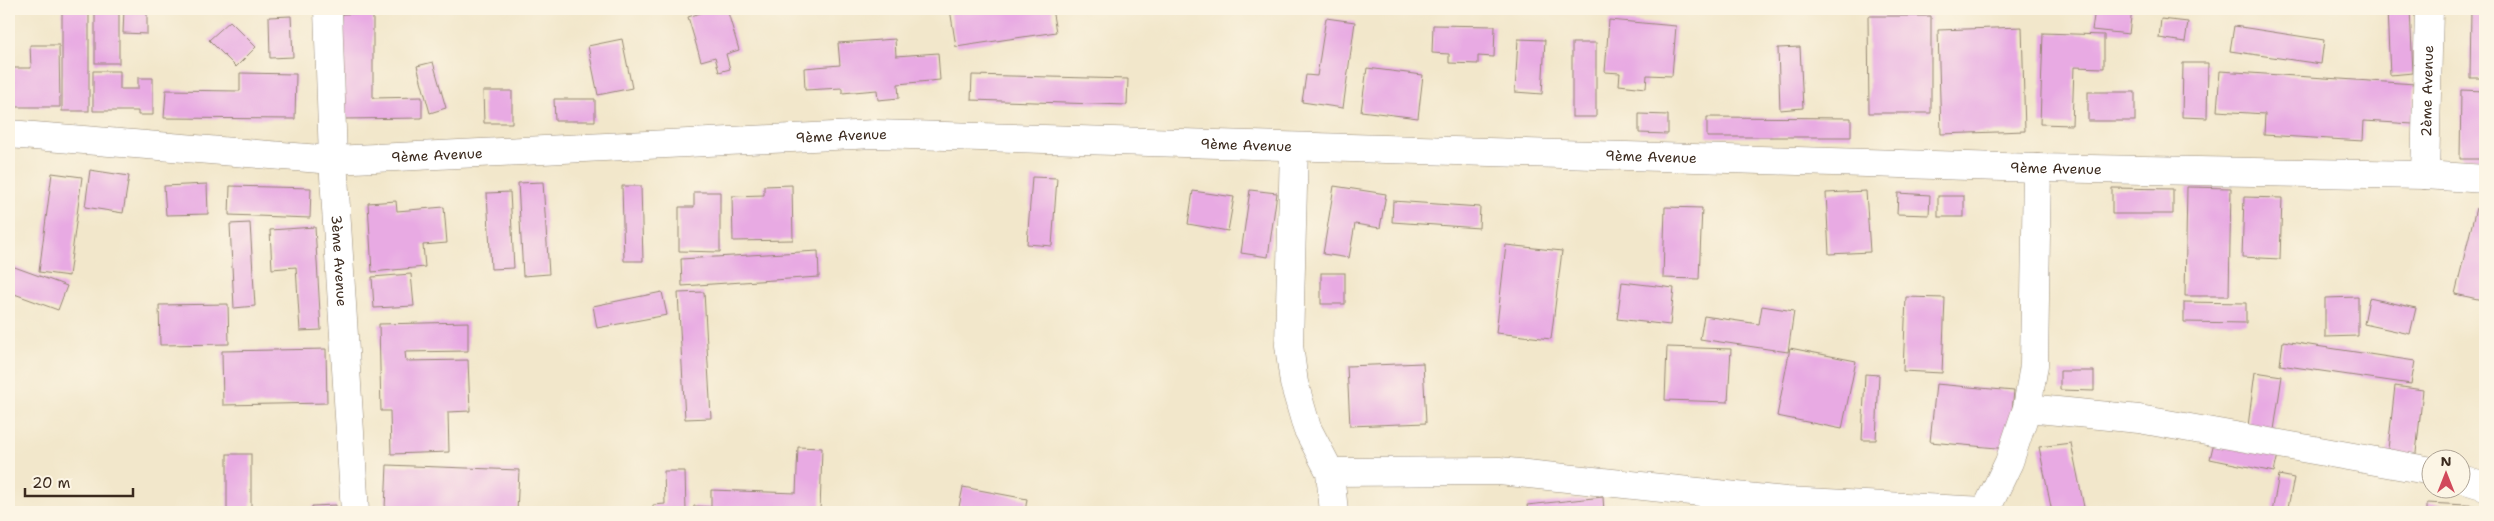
<svg xmlns="http://www.w3.org/2000/svg" width="2494" height="521" font-family="'Shantell Sans',sans-serif">
  <style>
    .building { fill: #e8aae3 }
    .lines { fill: none; stroke-linecap: round; stroke-linejoin: round }
    .minor-casing { stroke: #968874; stroke-width: 29 }
    .minor { stroke: #fff; stroke-width: 28 }
    .labels { text-anchor: middle; dominant-baseline: central; stroke-width: 4; stroke-linejoin: round; paint-order: stroke }
    .street-label { font-size: 14px; fill: #3b2a1e; stroke: #fcf5e5 }
  </style>
  <rect width="100%" height="100%" fill="#fcf5e5"/>
  <filter id="ink" filterUnits="userSpaceOnUse"><feTurbulence type="fractalNoise" baseFrequency=".02" numOctaves="2"/><feDisplacementMap in="SourceGraphic" scale="10" xChannelSelector="R" yChannelSelector="G"/><feConvolveMatrix kernelMatrix="1 2 1 2 8 2 1 2 1" color-interpolation-filters="sRGB"/></filter>
  <filter id="wash" filterUnits="userSpaceOnUse"><feTurbulence type="fractalNoise" baseFrequency=".0096" numOctaves="4" result="noise"/><feDisplacementMap in="SourceGraphic" scale="20" xChannelSelector="R" yChannelSelector="G"/><feGaussianBlur stdDeviation="1.12" result="paint"/><feColorMatrix in="noise" values="0 0 0 0 0 0 0 0 0 0 0 0 0 0 0 0 0 1.4 0 .05"/><feComposite in="paint" operator="in"/></filter>
  <g filter="url(#wash)">
    <rect width="100%" height="100%" fill="#f2e7cb"/>
    <g id="blocks">
      <g class="building">
        <rect x="62" y="9" width="27" height="102"/>
        <rect x="95" y="9" width="24" height="54"/>
        <polygon points="124,9 147,9 147,34 123,33"/>
        <polygon points="713,9 727,9 739,50 726,54 730,69 719,72 715,57 701,61 688,17"/>
        <polygon points="950,9 1052,9 1056,32 956,47"/>
        <polygon points="2095,9 2132,9 2129,34 2092,30"/>
        <polygon points="2410,9 2413,73 2390,75 2387,10"/>
        <polygon points="2471,9 2485,9 2485,78 2470,78"/>
        <polygon points="373,13 373,98 422,97 422,118 343,119 342,14"/>
        <polygon points="291,16 293,57 270,58 269,17"/>
        <polygon points="1868,16 1931,16 1931,113 1869,113"/>
        <polygon points="1326,18 1355,22 1343,108 1302,102 1306,75 1317,76"/>
        <polygon points="2161,19 2188,22 2185,42 2159,38"/>
        <polygon points="1609,20 1676,26 1672,76 1647,75 1646,88 1619,85 1620,73 1605,72"/>
        <polygon points="230,21 256,47 236,67 209,40"/>
        <polygon points="1433,25 1495,26 1494,57 1478,56 1478,64 1449,63 1449,54 1432,53"/>
        <polygon points="2234,26 2324,40 2321,64 2230,51"/>
        <polygon points="2022,27 2025,131 1941,134 1938,30"/>
        <polygon points="2043,33 2104,35 2104,68 2074,67 2072,125 2040,124"/>
        <polygon points="622,39 632,88 598,95 588,46"/>
        <polygon points="895,39 896,56 938,53 940,80 898,84 899,98 878,100 877,90 842,93 842,88 805,90 804,68 840,65 838,43"/>
        <polygon points="1518,39 1545,40 1542,94 1515,92"/>
        <rect x="1572" y="43" width="24" height="74"/>
        <polygon points="30,45 59,45 60,107 13,107 13,68 31,68"/>
        <polygon points="1800,47 1803,108 1780,110 1778,48"/>
        <polygon points="433,62 446,108 430,113 417,66"/>
        <polygon points="2183,63 2208,63 2207,118 2182,117"/>
        <polygon points="1367,68 1423,75 1418,118 1361,111"/>
        <polygon points="93,71 120,71 120,89 138,89 138,78 153,78 153,115 138,115 138,111 93,111"/>
        <polygon points="2220,71 2415,84 2413,124 2364,121 2363,141 2264,135 2265,114 2217,111"/>
        <polygon points="240,73 296,74 295,119 164,118 166,90 240,91"/>
        <polygon points="972,75 1128,79 1127,105 971,100"/>
        <polygon points="2461,90 2485,91 2485,159 2460,159"/>
        <polygon points="483,91 512,91 512,123 484,123"/>
        <rect x="2088" y="92" width="47" height="29"/>
        <polygon points="554,99 595,99 595,121 555,121"/>
        <polygon points="1639,114 1668,115 1668,134 1639,133"/>
        <polygon points="1707,117 1851,118 1851,137 1707,137"/>
        <polygon points="90,170 129,176 123,213 85,207"/>
        <polygon points="52,173 82,177 69,276 39,272"/>
        <polygon points="1032,177 1057,178 1052,246 1027,244"/>
        <polygon points="543,182 549,274 523,276 518,183"/>
        <polygon points="207,184 208,214 166,215 164,186"/>
        <polygon points="792,185 793,240 733,241 732,196 764,195 764,186"/>
        <polygon points="230,186 311,188 310,218 229,215"/>
        <polygon points="622,186 641,186 643,261 624,261"/>
        <polygon points="1334,186 1386,194 1380,228 1355,224 1349,258 1323,254"/>
        <polygon points="2187,187 2231,188 2229,296 2185,296"/>
        <polygon points="2112,188 2173,189 2173,214 2112,214"/>
        <polygon points="1250,190 1277,193 1268,257 1241,253"/>
        <polygon points="1193,191 1234,197 1228,231 1188,224"/>
        <polygon points="1866,191 1870,252 1829,254 1826,193"/>
        <polygon points="510,192 514,268 491,269 487,193"/>
        <polygon points="694,192 720,192 720,252 679,251 679,207 694,207"/>
        <polygon points="1898,193 1930,195 1929,215 1897,214"/>
        <rect x="1938" y="196" width="26" height="21"/>
        <polygon points="2244,197 2282,198 2280,259 2242,257"/>
        <polygon points="396,201 397,211 444,207 447,243 423,245 425,267 372,272 368,203"/>
        <polygon points="1393,201 1480,207 1479,228 1392,222"/>
        <polygon points="1665,207 1702,208 1699,279 1663,278"/>
        <polygon points="2476,208 2485,211 2485,288 2482,300 2455,294"/>
        <polygon points="250,223 255,306 234,308 230,224"/>
        <polygon points="315,227 321,330 300,331 296,267 272,269 270,230"/>
        <polygon points="1506,245 1562,251 1551,339 1496,333"/>
        <polygon points="818,251 819,277 682,286 681,259"/>
        <polygon points="9,265 67,286 58,310 9,292"/>
        <rect x="1321" y="273" width="24" height="31"/>
        <polygon points="411,274 414,306 374,308 372,277"/>
        <polygon points="1622,282 1674,288 1670,325 1617,319"/>
        <polygon points="662,292 667,315 597,328 593,306"/>
        <polygon points="704,292 711,418 685,419 678,293"/>
        <polygon points="1906,297 1945,298 1942,373 1903,371"/>
        <polygon points="2358,297 2358,336 2325,337 2325,298"/>
        <polygon points="2369,298 2416,308 2410,334 2364,324"/>
        <polygon points="2184,302 2246,303 2246,323 2184,322"/>
        <polygon points="228,304 229,344 160,345 159,305"/>
        <polygon points="1762,306 1794,311 1788,352 1700,339 1704,316 1759,324"/>
        <polygon points="468,322 468,351 405,352 406,361 468,360 470,411 448,412 449,452 391,454 390,411 381,411 379,324"/>
        <polygon points="2283,341 2415,361 2411,384 2280,365"/>
        <polygon points="1667,347 1731,349 1728,402 1665,400"/>
        <polygon points="1790,348 1856,361 1842,429 1777,416"/>
        <polygon points="326,349 327,403 223,405 222,351"/>
        <polygon points="1423,363 1426,423 1350,426 1347,366"/>
        <polygon points="2060,371 2094,371 2094,391 2060,390"/>
        <polygon points="2255,372 2282,376 2274,430 2248,426"/>
        <polygon points="1865,374 1879,375 1876,440 1862,440"/>
        <polygon points="1936,384 2014,391 2008,449 1930,442"/>
        <polygon points="2395,386 2423,390 2415,462 2387,458"/>
        <polygon points="2216,433 2280,446 2274,472 2210,459"/>
        <polygon points="2071,443 2085,512 2052,512 2039,447"/>
        <polygon points="798,447 822,448 820,512 693,512 694,506 711,507 711,490 796,493"/>
        <rect x="227" y="454" width="24" height="58"/>
        <polygon points="387,465 519,470 517,512 385,508"/>
        <polygon points="664,471 685,471 686,512 653,512 653,505 665,504"/>
        <polygon points="2279,475 2294,478 2287,512 2272,512"/>
        <polygon points="963,487 1027,499 1025,512 958,512"/>
        <polygon points="1603,497 1604,512 1528,512 1527,505"/>
        <polygon points="2427,503 2485,506 2485,512 2427,512"/>
        <polygon points="336,505 336,512 312,512 312,506"/>
      </g>
    </g>
  </g>
  <g filter="url(#ink)">
    <use href="#blocks" fill-opacity="0" stroke="#968874" stroke-width="1"/>
    <g class="lines">
      <defs>
        <g id="minor">
          <path id="s1" d="M328,9L333,160L355,512"/>
          <path id="s2" d="M9,134L333,160L875,134L2037,168L2425,175L2485,179"/>
          <polyline points="1294,147 1289,345 1294,383 1307,428 1330,472 1334,512"/>
          <path id="s3" d="M2425,175L2429,9"/>
          <polyline points="2027,408 2139,419 2432,471"/>
          <polyline points="1330,472 1499,471 1786,501 1985,511"/>
          <polyline points="2462,479 2485,486"/>
          <polyline points="1985,512 2009,462 2027,408 2034,365 2037,168"/>
        </g>
      </defs>
      <use href="#minor" class="minor-casing"/>
      <use href="#minor" class="minor"/>
    </g>
  </g>
  <g class="labels">
    <g class="street-label">
      <text stroke="none"><textPath href="#s3" startOffset="84">2ème Avenue</textPath></text>
      <text stroke="none"><textPath href="#s2" startOffset="834">9ème Avenue</textPath></text>
      <text stroke="none"><textPath href="#s2" startOffset="1239">9ème Avenue</textPath></text>
      <text stroke="none"><textPath href="#s2" startOffset="429">9ème Avenue</textPath></text>
      <text stroke="none"><textPath href="#s2" startOffset="1644">9ème Avenue</textPath></text>
      <text stroke="none"><textPath href="#s2" startOffset="2049">9ème Avenue</textPath></text>
      <text stroke="none"><textPath href="#s1" startOffset="252">3ème Avenue</textPath></text>
    </g>
  </g>
  <rect width="2494" height="521" fill="none" stroke="#fcf5e5" stroke-width="30"/>
  <g transform="translate(2446 474)"><circle r="24" fill="#fcf5e5" stroke="#afa495"/>
  <path d="M0-4L9 19L0 12L-9 19Z" fill="#d1495b"/>
  <text y="-8" font-size="14" font-weight="bold" text-anchor="middle" fill="#3b2a1e">N</text>
  </g>
  <path d="M25 488v8h108v-8" fill="none" stroke="#3b2a1e" stroke-width="2.5"/>
  <text x="32" y="488" font-size="15" fill="#3b2a1e" stroke="#fcf5e5" stroke-width="4" paint-order="stroke">20 m</text>
</svg>
